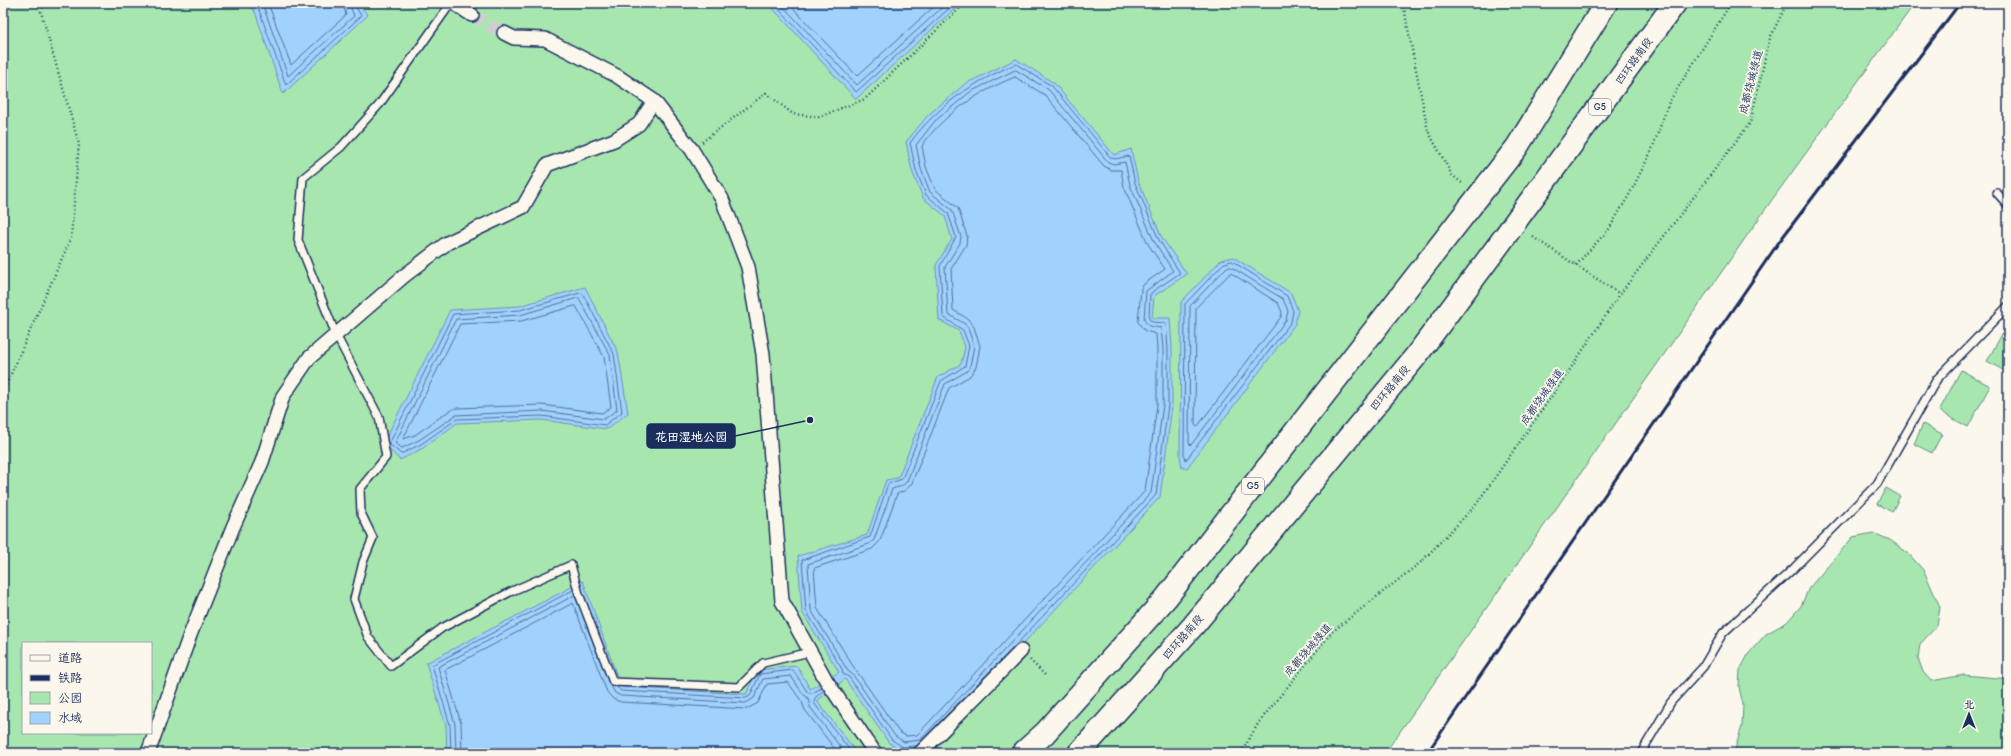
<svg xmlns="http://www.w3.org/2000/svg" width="2011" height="756" font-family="'Comic Neue','LXGW WenKai TC',sans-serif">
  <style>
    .green { fill: #a7e7af; stroke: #618b86; fill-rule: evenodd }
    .water { fill: #a1d1fd; stroke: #6b90bd }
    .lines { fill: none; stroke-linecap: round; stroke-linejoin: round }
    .shore { stroke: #51709e; stroke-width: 1 }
    .street-tunnel { stroke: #cecfd0; stroke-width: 13; stroke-dasharray: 13 6; stroke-linecap: butt }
    .lane-casing { stroke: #1b2f5e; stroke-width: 10 }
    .street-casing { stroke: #1b2f5e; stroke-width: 16 }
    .highway-casing { stroke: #1b2f5e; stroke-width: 25 }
    .path { stroke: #1b2f5e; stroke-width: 2.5; stroke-dasharray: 1 3; stroke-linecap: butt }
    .lane { stroke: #fbf7ec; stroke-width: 7 }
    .street { stroke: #fbf7ec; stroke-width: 13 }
    .highway { stroke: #fbf7ec; stroke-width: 22 }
    .rail { stroke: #1b2f5e; stroke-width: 3 }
    .highway-bridge-casing { stroke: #1b2f5e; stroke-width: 25; stroke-linecap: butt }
    .highway-bridge { stroke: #fbf7ec; stroke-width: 22 }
    .labels { text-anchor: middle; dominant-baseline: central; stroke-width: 3.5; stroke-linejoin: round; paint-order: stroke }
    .shield { fill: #fbf7ec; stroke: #5e6b89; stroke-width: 1 }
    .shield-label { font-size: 10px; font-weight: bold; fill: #1b2f5e }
    .street-label { font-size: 11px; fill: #1b2f5e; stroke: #fbf7ec }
    .leader { fill: none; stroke: #1b2f5e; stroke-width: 1.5 }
    .callout-dot { fill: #1b2f5e; stroke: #fbf7ec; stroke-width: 1.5 }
    .callout { fill: #1b2f5e; stroke: #1b2f5e; stroke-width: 1.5 }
    .callout-label { font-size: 12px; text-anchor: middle; font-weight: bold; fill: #fff }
  </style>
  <rect width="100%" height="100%" fill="#fbf7ec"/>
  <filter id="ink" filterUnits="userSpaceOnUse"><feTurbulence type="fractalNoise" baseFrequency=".025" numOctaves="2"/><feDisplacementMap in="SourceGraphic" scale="8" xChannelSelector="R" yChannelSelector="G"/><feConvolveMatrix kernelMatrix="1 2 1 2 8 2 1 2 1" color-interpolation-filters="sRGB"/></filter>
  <g filter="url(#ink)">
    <g class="green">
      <path d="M3,3H1915L1774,197L1385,753H3ZM23,643H151V733H23Z"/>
      <polygon points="2005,329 2008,331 2008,373 1987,361"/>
      <polygon points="1961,370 1990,386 1968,427 1939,411"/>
      <polygon points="1923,424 1942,434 1932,453 1914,444"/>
      <polygon points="1886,488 1900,496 1892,512 1877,504"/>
      <polygon points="1873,533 1890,540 1908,553 1924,571 1940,607 1937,626 1920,644 1918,658 1923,672 1931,681 1964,675 2008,679 2008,753 1734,753 1742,726 1743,705 1739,687 1740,670 1749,653 1766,634 1787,622 1801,606 1809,588 1853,537"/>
    </g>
    <g class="water">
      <polygon points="248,3 357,3 368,15 283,94 255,12"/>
      <polygon points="768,3 961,3 856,99"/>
      <polygon points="1016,59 1054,83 1114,155 1131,149 1138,181 1162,238 1187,274 1154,296 1152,318 1170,318 1172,348 1172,406 1160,497 924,750 902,751 889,743 845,679 817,701 857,753 447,753 446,726 426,663 583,581 621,687 746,694 757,670 797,666 810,689 839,672 802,612 798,556 867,535 886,480 898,478 938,377 961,364 965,347 959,331 939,320 936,265 952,239 945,216 923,198 912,171 906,142 928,115 965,84"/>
      <polygon points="1233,257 1291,293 1298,311 1295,324 1187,468 1182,468 1180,455 1181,302 1221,260"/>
      <polygon points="585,287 618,352 628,413 607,429 542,420 457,423 423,448 400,460 383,444 450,310 519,306"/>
    </g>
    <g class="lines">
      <g class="shore">
        <polyline points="253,3 259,10 286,85 361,16 354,3"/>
        <polyline points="260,3 264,8 288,76 354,16 349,3"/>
        <polyline points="268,3 291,65 346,15 343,3"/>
        <polyline points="773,3 856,92 955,3"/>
        <polyline points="780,3 857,85 947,3"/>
        <polyline points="788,3 857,76 938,3"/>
        <polygon points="1016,70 1049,90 1108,162 1114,164 1125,162 1130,185 1154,241 1173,271 1146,291 1144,320 1149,326 1161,328 1163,349 1163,405 1151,493 920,740 904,742 895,736 853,675 848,671 811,610 808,564 869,544 874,540 892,489 902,486 907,481 945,384 967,371 970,366 974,346 968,328 965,324 948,314 945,267 960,243 961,237 952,210 930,192 921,169 916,145 935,121 970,92"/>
        <path d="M1015,77L1045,95L1104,166L1111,170H1121L1124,187L1148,244L1165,269L1144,284L1141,289L1138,322L1145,331L1156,334L1157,349V405L1145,491L917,735L906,736L899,732L853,666L817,608L814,568L872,549L880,541L897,494L906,490L912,483L949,388L970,376L976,367L980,346L974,327L968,319L953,310L951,269L966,245L967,236L958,208L935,189L926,167L922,146C943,114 980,91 1015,77Z"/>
        <polygon points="1232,261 1287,296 1293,311 1291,322 1186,460 1184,455 1185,304 1223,264"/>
        <polygon points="1231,267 1283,299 1288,311 1286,320 1191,445 1189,443 1190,306 1226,268"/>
        <polygon points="1231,273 1278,303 1282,312 1281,317 1197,427 1195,425 1196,308"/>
        <polygon points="581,293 583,294 614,354 622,412 605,425 542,416 457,419 421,444 401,454 389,444 453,314 520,310"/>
        <polygon points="579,298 610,355 617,410 604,419 542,411 456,415 419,440 402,448 395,443 456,319 520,315"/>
        <polygon points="576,306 604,357 611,407 602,413 542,405 456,408 449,411 415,435 403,439 460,324 521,321"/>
        <polyline points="611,686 615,693 621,696 746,703 754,698 763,679 791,676 803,694 808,698 810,707 845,753"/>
        <polyline points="617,687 621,691 746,698 750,696 760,674 793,670 808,693 812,693 822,688"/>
        <polyline points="824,690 815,698 814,703 852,753"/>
        <path d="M916,746L903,747L892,740L849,677L843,674L842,669L806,611L802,560L870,537L888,484L902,479L941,381L965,366L969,346L963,330L943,317L940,266L956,237L948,213L926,195L916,170L910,143C936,107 974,81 1016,64L1052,86L1111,158L1115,159L1129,156L1135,183L1159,240L1180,273L1152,292L1150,295L1149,319L1152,322L1166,323L1168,349V405L1156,495L1015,646"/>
        <polyline points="451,753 450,725 432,665 573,590"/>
        <polyline points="456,753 455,724 438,667 575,595"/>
        <polyline points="462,753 461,723 445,670 573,603 607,692 613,699 621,702 747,709 758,703 767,684 788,682 802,702 805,710 838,753"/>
      </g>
      <polyline class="street-tunnel" points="472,15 504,33"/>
      <defs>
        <g id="lane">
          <polyline points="451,3 379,105 341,147 303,178 298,240 336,335 379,417 386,457 360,489 361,513 373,538 363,562 354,599 368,637 391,666 442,628 510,592 571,565 579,594 613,682 739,687 763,663 810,652"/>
          <polyline points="1997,193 2008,205"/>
          <polyline points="1641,753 1671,702 1703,667 1723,633 1794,568 1877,484 1937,379 2008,306"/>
        </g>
        <g id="street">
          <polyline points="454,3 472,15"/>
          <polyline points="504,33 514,38 545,39 617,76 654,101 692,150 722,199 748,267 763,354 782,601 826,680 875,753"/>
          <polyline points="148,753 190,635 233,527 262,462 283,396 309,358 404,276 447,243 523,207 547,165 614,140 639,124 654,101"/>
          <polyline points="920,753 1021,651"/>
        </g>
        <g id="highway">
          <polyline points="1488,184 1517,147 1606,3"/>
          <polyline points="1523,211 1675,3"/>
          <polyline points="1023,753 1045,733 1166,598 1470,207"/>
          <polyline points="1079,753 1193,626 1416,356 1506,235"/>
        </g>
      </defs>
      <use href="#lane" class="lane-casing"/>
      <use href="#street" class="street-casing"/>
      <use href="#highway" class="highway-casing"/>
      <g class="path">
        <polyline points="1403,3 1428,131 1452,175 1462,183"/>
        <polyline points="702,142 766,93 793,114 819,117 865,99 965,3"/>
        <polyline points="1533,237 1620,294"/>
        <polyline points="1576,265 1609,229 1629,195 1651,152 1669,102 1731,3"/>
        <polyline points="3,392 71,238 79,144 41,12 44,3"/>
        <polyline points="1030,660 1045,675"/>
        <polyline points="1241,753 1259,722 1332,632 1421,562 1475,506 1563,380 1620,294 1750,123 1770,38 1787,3"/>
      </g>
      <use href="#lane" class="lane"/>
      <use href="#street" class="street"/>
      <use href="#highway" class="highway"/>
      <polyline class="rail" points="1427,753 1779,242 1960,3"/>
      <defs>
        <g id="highway-bridge">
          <polyline points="1470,207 1488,184"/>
          <polyline points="1506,235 1523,211"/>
        </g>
      </defs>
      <use href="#highway-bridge" class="highway-bridge-casing"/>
      <use href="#highway-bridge" class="highway-bridge"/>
    </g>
  </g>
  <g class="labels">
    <g class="shield">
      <rect x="1589" y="99" width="22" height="16" rx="3"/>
      <rect x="1242" y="478" width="22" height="16" rx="3"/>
    </g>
    <g class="shield-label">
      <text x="1600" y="107">G5</text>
      <text x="1253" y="486">G5</text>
    </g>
    <g class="street-label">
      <text transform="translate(1634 61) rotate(-54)">四环路南段</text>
      <text transform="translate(1751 82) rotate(-76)">成都绕城绿道</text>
      <text transform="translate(1390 388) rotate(-50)">四环路南段</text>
      <text transform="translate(1542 397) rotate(-55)">成都绕城绿道</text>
      <text transform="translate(1183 637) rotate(-49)">四环路南段</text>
      <text transform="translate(1308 650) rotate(-49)">成都绕城绿道</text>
    </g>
  </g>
  <path class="leader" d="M810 420L735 436"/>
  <circle class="callout-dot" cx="810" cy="420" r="4"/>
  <rect class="callout" x="647" y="424" width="88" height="24" rx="4"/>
  <g class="callout-label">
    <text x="691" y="441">花田湿地公园</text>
  </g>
  <rect width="2011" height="756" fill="none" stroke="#fbf7ec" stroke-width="16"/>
  <rect x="8" y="8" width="1995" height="740" fill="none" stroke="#1b2f5e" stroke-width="1.5" filter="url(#ink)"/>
  <rect x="22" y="642" width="130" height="92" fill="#fbf7ec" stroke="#a1a7b3"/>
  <rect x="30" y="655" width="20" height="6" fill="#fbf7ec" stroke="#a1a7b3"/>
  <text x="58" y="662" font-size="12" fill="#1b2f5e">道路</text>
  <rect x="30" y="675" width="20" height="6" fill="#1b2f5e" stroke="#a1a7b3"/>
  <text x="58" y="682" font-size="12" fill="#1b2f5e">铁路</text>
  <rect x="30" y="692" width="20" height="12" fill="#a7e7af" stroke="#a1a7b3"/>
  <text x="58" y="702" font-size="12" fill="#1b2f5e">公园</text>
  <rect x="30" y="712" width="20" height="12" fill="#a1d1fd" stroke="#a1a7b3"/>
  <text x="58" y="722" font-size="12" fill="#1b2f5e">水域</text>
  <g transform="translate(1969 714)" stroke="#fbf7ec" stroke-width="3" paint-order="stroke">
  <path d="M0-3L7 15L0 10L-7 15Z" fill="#1b2f5e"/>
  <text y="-6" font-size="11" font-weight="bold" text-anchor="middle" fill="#1b2f5e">北</text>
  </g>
</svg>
